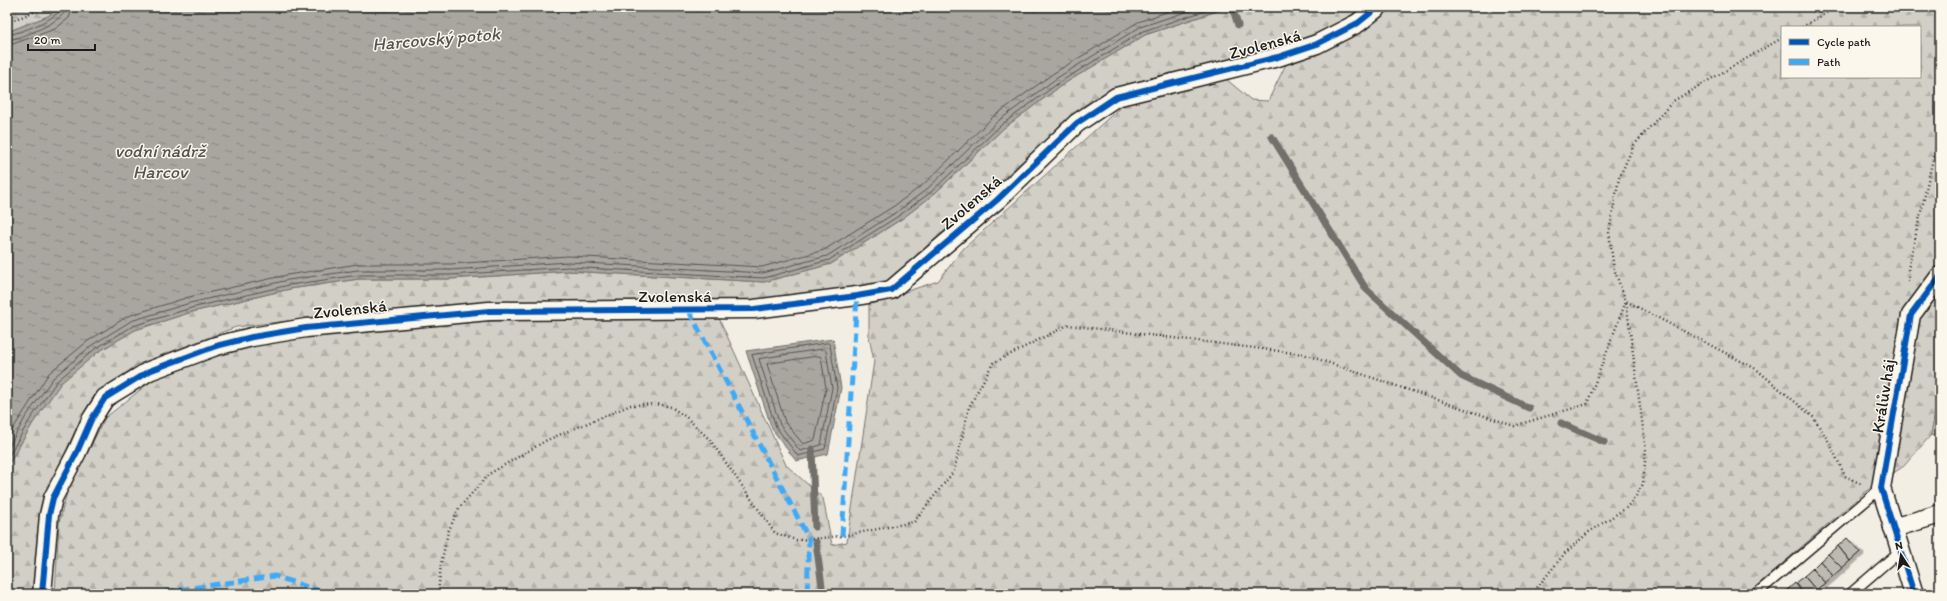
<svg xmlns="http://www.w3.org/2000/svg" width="1947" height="601" font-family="Itim,sans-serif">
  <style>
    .forest { fill: url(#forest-firs); stroke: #777671; fill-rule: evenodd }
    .park { fill: #d2cfc6; stroke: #777671 }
    .water { fill: url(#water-ripples); stroke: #716f6b }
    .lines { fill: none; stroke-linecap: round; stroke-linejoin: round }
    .shore { stroke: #545351; stroke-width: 1 }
    .stream { stroke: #716f6b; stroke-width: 7 }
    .building { fill: #bdbab1; stroke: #1c1c1c; filter: url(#shadow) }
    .lane-casing { stroke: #1c1c1c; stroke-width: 12 }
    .street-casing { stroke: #1c1c1c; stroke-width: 21 }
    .path { stroke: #1c1c1c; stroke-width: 2.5; stroke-dasharray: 1 3; stroke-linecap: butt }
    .lane { stroke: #fbf7ec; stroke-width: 9 }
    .street { stroke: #fbf7ec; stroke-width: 18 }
    .quiet { stroke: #3fa9f5; stroke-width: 5; stroke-dasharray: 10 5; stroke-linecap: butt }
    .cycleway-casing { stroke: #fbf7ec; stroke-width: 8 }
    .cycleway { stroke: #0057b8; stroke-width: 6 }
    .labels { text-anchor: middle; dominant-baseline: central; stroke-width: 3; stroke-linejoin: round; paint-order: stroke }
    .street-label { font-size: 17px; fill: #1c1c1c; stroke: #fbf7ec }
    .water-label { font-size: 18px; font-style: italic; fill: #545351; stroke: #fbf7ec }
  </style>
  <defs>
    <pattern id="forest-firs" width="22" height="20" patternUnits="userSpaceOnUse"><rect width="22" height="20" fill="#d2cfc6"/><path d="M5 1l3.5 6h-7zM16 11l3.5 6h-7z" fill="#b4b1aa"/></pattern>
    <pattern id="water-ripples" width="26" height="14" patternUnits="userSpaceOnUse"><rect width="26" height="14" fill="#a9a6a0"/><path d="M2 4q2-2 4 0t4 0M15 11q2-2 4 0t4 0" fill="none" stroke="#898682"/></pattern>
    <filter id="shadow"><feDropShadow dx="4.5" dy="2.5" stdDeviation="0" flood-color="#0004"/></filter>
  </defs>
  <rect width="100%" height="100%" fill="#f2eee4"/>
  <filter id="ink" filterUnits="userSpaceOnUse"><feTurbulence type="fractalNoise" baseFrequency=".025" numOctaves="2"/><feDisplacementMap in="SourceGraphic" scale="8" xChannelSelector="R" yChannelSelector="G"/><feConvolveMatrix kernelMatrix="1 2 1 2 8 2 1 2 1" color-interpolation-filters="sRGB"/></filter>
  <g filter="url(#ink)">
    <g class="forest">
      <polygon points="7,7 60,7 48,16 7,32"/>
      <path d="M1229,7H1363C1296,57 1207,61 1129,84C1117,88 1104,94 1092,99L885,284L754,301L491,304L346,314L236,327L136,365L102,393L83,415L48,489L34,594H7V467L33,423L60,383L98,352L135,330L192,312L290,289L359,279H450L568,271L764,282L831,264L903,218L933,195L1004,128L1062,85L1145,35Z"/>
      <path d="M1387,7H1940V384L1931,435L1904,466L1865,492L1747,594H55L59,523L67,492L105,418L160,374L252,345L403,323L718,316L786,465L823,498L832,545L847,542L874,361L869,337V304L938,281L963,249L1125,103L1226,79L1251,100L1268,101L1287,62L1361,27ZM1782,27H1920V77H1782Z"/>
    </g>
    <polygon class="park" points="1940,384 1940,437 1931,435"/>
    <g class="water">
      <polygon points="60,7 1229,7 1145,35 1062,85 1004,128 933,195 903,218 831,264 764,282 568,271 450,279 359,279 290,289 192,312 135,330 98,352 61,383 33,423 7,467 7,32 48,16"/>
      <polygon points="833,339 841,388 828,454 796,461 772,429 746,351"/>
    </g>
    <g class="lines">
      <g class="shore">
        <path d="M7,35C18,34 60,18 62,7"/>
        <path d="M7,40C20,39 66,21 67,7"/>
        <polyline points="7,46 55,29 69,18 73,7"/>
        <polygon points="828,343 830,345 837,388 825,449 798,456 776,427 752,355"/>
        <polygon points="824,349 826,351 832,388 821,445 800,451 780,425 759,359"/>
        <polygon points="819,356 821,357 826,388 815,440 803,444 785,422 767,364"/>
        <polyline points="7,438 49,373 88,341 128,316 189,297 287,275 358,264 450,264 568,256 762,267 824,250 894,206 924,184 994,116 1054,73 1138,22 1181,7"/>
        <polyline points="7,450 25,418 53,378 92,345 131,321 190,303 288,280 358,270 450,270 568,262 763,273 827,256 898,211 927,189 998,121 1057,78 1140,27 1201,7"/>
        <polyline points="7,459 29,421 57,381 95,349 133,326 191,308 289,285 359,275 450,275 568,267 764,278 829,260 900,215 931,192 1001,125 1060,82 1143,31 1217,7"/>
      </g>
      <g class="stream">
        <polyline points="1232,7 1238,25"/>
        <polyline points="1272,137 1366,289 1461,376 1529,408"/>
        <polyline points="1561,423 1604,442"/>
        <polyline points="812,449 815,527"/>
        <polyline points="816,542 823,594"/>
      </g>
    </g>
    <g class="building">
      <polygon points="1847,538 1860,552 1850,561 1838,546"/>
      <polygon points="1838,546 1850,561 1842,568 1828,554"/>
      <polygon points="1940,549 1940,561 1937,550"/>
      <polygon points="1828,554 1842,568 1833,576 1820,561"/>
      <polygon points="1820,561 1833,576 1825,583 1812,569"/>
      <polygon points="1812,569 1825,583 1816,590 1804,576"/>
      <polygon points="1804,576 1816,590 1812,594 1804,594 1795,583"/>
      <polygon points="1795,583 1804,594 1791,594 1787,590"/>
      <polygon points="1787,590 1791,594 1783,594"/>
    </g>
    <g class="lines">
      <defs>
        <g id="lane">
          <polyline points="1756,594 1881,488"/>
          <polyline points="1850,594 1900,551"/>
        </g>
        <g id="street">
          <polyline points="1893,528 1940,514"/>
          <polyline points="42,594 49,515 53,498 77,452 91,420 105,398 149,371 216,346 252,337 306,328 489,311 754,309 857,296 891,290 997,200 1077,123 1116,97 1278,57 1317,44 1358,23 1378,7"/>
          <polyline points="1914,594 1881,488 1911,315 1940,276"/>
        </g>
      </defs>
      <use href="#lane" class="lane-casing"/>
      <use href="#street" class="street-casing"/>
      <g class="path">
        <polyline points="7,23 45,7"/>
        <polyline points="1802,27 1836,7"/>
        <polyline points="1782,38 1673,101 1634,145 1619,178 1609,233 1614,269 1626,301 1756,369 1813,417 1829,442 1845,476 1861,484"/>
        <polyline points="1909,282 1908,269 1940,128"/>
        <polyline points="438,594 441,564 448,532 459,508 489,474 547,440 631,405 657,404 671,407 686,417 710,440 775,533 796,540 809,539 842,536 914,522 954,471 969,407 993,363 1068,325 1303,354 1514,426 1587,404 1626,301 1646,451 1643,484 1635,498 1626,508 1589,532 1565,553 1532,594"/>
      </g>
      <use href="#lane" class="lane"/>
      <use href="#street" class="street"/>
      <g class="quiet">
        <polyline points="689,311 809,539 807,594"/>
        <polyline points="842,536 857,296"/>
        <polyline points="150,594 275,576 328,594"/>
      </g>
      <defs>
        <g id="cycleway">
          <polyline points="42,594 49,515 53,498 77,452 91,420 105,398 149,371 216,346 252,337 306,328 489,311 754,309 857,296 891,290 997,200 1077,123 1116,97 1278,57 1317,44 1358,23 1378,7"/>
          <polyline points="1914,594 1881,488 1911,315 1940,276"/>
        </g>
      </defs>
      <use href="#cycleway" class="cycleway-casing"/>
      <use href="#cycleway" class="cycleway"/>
    </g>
  </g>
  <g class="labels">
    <g class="street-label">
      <text transform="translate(1265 44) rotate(-15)">Zvolenská</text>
      <text transform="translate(971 202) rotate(-41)">Zvolenská</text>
      <text x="675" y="296">Zvolenská</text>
      <text transform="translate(350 309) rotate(-6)">Zvolenská</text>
      <text transform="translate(1883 396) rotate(-81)">Králův háj</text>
    </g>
    <g class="water-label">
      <text transform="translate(436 39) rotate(-5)">Harcovský potok</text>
      <text x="160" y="151">vodní nádrž<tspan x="160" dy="21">Harcov</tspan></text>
    </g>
  </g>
  <rect width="1947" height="601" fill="none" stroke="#fbf7ec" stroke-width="24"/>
  <rect x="12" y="12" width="1923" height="577" fill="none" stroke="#1c1c1c" stroke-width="1.5" filter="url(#ink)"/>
  <rect x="1781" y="26" width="140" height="52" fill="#fbf7ec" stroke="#a29f99"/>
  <rect x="1789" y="39" width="20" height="6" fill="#0057b8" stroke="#a29f99"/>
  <text x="1817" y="46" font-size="12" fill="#1c1c1c">Cycle path</text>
  <rect x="1789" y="59" width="20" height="6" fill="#3fa9f5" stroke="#a29f99"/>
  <text x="1817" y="66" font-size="12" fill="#1c1c1c">Path</text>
  <g transform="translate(1901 555) rotate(348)" stroke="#fbf7ec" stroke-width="3" paint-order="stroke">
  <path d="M0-3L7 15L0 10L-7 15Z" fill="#1c1c1c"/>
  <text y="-6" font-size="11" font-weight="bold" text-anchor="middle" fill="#1c1c1c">N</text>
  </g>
  <path d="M28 44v6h67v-6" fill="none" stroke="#1c1c1c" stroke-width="2"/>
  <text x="34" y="44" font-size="12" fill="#1c1c1c" stroke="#fbf7ec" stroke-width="3" paint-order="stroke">20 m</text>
</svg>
